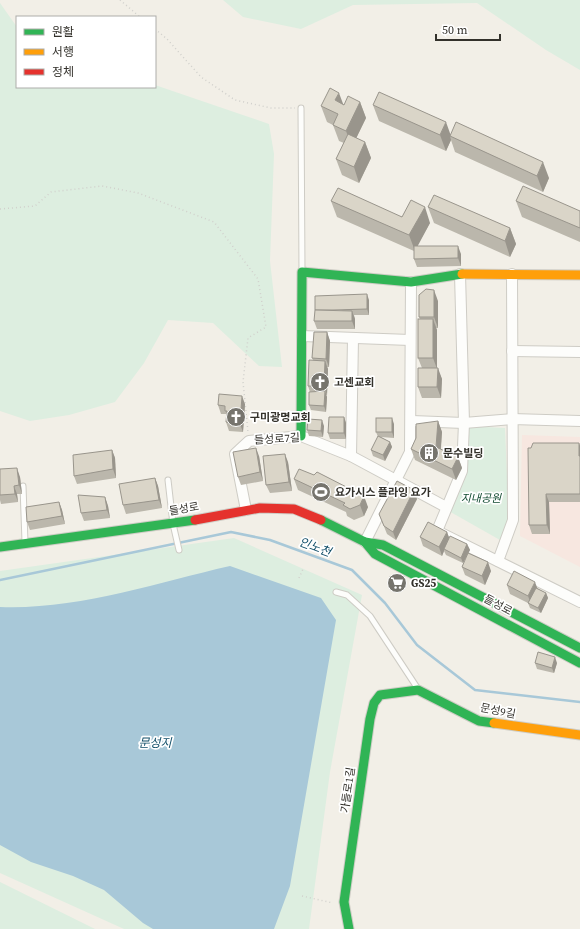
<svg xmlns="http://www.w3.org/2000/svg" width="580" height="929" font-family="'Source Serif 4','Noto Sans KR',serif">
  <style>
    .education { fill: #f7e7e0 }
    .green { fill: #ddeee0 }
    .water { fill: #a8c8d8 }
    .lines { fill: none; stroke-linecap: round; stroke-linejoin: round }
    .stream { stroke: #a8c8d8; stroke-width: 2.5 }
    .lane-casing { stroke: #ceccc5; stroke-width: 7 }
    .street-casing { stroke: #ceccc5; stroke-width: 12 }
    .fast-casing { stroke: #ceccc5; stroke-width: 11 }
    .slow-casing { stroke: #ceccc5; stroke-width: 11 }
    .jam-casing { stroke: #ceccc5; stroke-width: 11 }
    .path { stroke: #d1d0cc; stroke-width: 1.5; stroke-dasharray: 1 3; stroke-linecap: butt }
    .lane { stroke: #fdfdfb; stroke-width: 5 }
    .street { stroke: #fdfdfb; stroke-width: 10 }
    .fast { stroke: #30b455; stroke-width: 9 }
    .slow { stroke: #ff9f0a; stroke-width: 9 }
    .jam { stroke: #e5322d; stroke-width: 9 }
    .wall { fill: #bbb7ac }
    .shaded-wall { fill: #99958c }
    .building { fill: #dad5c8; stroke: #99958c }
    .labels { text-anchor: middle; dominant-baseline: central; stroke-width: 3.5; stroke-linejoin: round; paint-order: stroke }
    .poi-label { font-size: 11px; font-weight: bold; fill: #33312b; stroke: #fff; text-anchor: start }
    .street-label { font-size: 11px; fill: #33312b; stroke: #fff }
    .park-label { font-size: 11px; font-style: italic; fill: #114b31; stroke: #fff }
    .water-label { font-size: 12px; font-style: italic; fill: #104e68; stroke: #fff }
  </style>
  <rect width="100%" height="100%" fill="#f2efe7"/>
  <polygon class="education" points="522,435 580,437 580,567 520,536"/>
  <g class="green">
    <polygon points="223,0 580,0 580,70 546,50 477,3 353,5 301,29 243,17"/>
    <polygon points="0,3 17,27 17,87 155,87 155,85 269,124 274,154 270,261 282,367 259,366 213,323 168,320 144,363 115,402 69,415 30,421 0,411"/>
    <polygon points="465,426 505,428 509,524 500,540 447,510"/>
    <polygon points="234,538 362,595 330,772 309,929 124,929 0,873 0,571"/>
    <polygon points="0,882 95,929 0,929"/>
  </g>
  <path class="water" d="M230,566L321,598L336,620L290,886L274,929H153L143,923L104,890L73,876L31,862L0,845V607C77,610 155,583 230,566Z"/>
  <g class="lines">
    <polyline class="stream" points="0,580 231,532 270,540 352,570 385,603 417,645 475,690 580,702"/>
    <defs>
      <g id="lane">
        <polyline points="301,108 302,271"/>
        <polyline points="168,480 173,524 179,550"/>
        <polyline points="23,486 25,542"/>
        <polyline points="336,592 347,595 370,616 418,689"/>
      </g>
      <g id="street">
        <polyline points="460,274 464,423 462,471 437,531 580,602"/>
        <polyline points="302,336 410,340"/>
        <polyline points="512,351 580,352"/>
        <polyline points="412,421 464,423 512,419 580,421"/>
        <polyline points="351,456 353,338"/>
        <polyline points="246,510 235,454 249,441 301,436 351,456 446,507"/>
        <polyline points="365,542 410,452 411,282"/>
        <polyline points="498,561 513,520 512,274"/>
      </g>
      <g id="fast">
        <polyline points="301,436 302,272 411,282 462,274"/>
        <polyline points="321,520 365,542 383,545 580,648"/>
        <polyline points="365,542 375,554 580,663"/>
        <polyline points="0,547 195,520"/>
        <polyline points="349,929 344,902 370,719 374,703 380,695 418,690 479,721 494,723"/>
      </g>
      <g id="slow">
        <polyline points="462,274 580,275"/>
        <polyline points="494,723 580,735"/>
      </g>
      <polyline id="jam" points="195,520 260,508 294,509 321,520"/>
    </defs>
    <use href="#lane" class="lane-casing"/>
    <use href="#street" class="street-casing"/>
    <use href="#fast" class="fast-casing"/>
    <use href="#slow" class="slow-casing"/>
    <use href="#jam" class="jam-casing"/>
    <g class="path">
      <polyline points="120,0 140,17"/>
      <polyline points="155,29 167,39 201,77 235,100 271,108 295,108"/>
      <polyline points="0,209 35,206 51,192 102,186 138,193 214,222 258,279 266,327 248,338 243,382 248,432"/>
      <polyline points="299,578 303,569"/>
      <polyline points="302,896 333,903"/>
    </g>
    <use href="#lane" class="lane"/>
    <use href="#street" class="street"/>
    <use href="#fast" class="fast"/>
    <use href="#slow" class="slow"/>
    <use href="#jam" class="jam"/>
  </g>
  <g class="wall">
    <polygon points="360,102 366,118 356,138 365,142 371,158 359,183 342,175 336,159 344,143 339,141 333,125 327,122 321,106 343,104 344,105"/>
    <polygon points="373,105 450,134 549,178 543,192 455,152 451,140 446,151 379,121"/>
    <polygon points="331,201 430,223 417,246 461,254 461,266 417,267 414,259 414,251 337,217"/>
    <polygon points="516,201 580,211 580,242 522,217"/>
    <polygon points="428,207 510,228 516,244 510,257 434,223"/>
    <polygon points="369,300 369,315 354,315 355,319 355,329 317,329 314,321"/>
    <polygon points="438,301 438,328 436,328 437,330 437,368 442,379 441,398 422,398 418,387 422,368 418,358 420,319 419,317"/>
    <polygon points="327,332 330,341 329,367 327,367 328,369 327,395 326,395 327,397 326,412 311,410 309,405 310,392 308,386 313,360 312,358"/>
    <polygon points="245,404 243,432 229,431 226,422 227,417 226,414 221,414 218,405"/>
    <polygon points="344,417 346,423 346,439 330,439 328,433"/>
    <polygon points="438,421 442,432 441,449 458,457 462,468 456,480 415,460 411,449"/>
    <polygon points="394,424 394,438 381,437 390,442 392,447 385,461 373,456 371,450 378,437 376,432"/>
    <polygon points="324,426 323,437 309,436 307,430"/>
    <polygon points="579,443 580,446 580,502 549,502 550,534 532,534 529,525 531,448"/>
    <polygon points="112,450 115,458 116,478 77,484 74,476"/>
    <polygon points="259,456 263,481 241,485 238,477"/>
    <polygon points="288,462 292,491 270,493 266,485"/>
    <polygon points="0,469 20,477 22,494 17,494 18,502 1,504 0,500"/>
    <polygon points="155,478 158,486 162,508 126,514 123,505"/>
    <polygon points="294,479 368,507 364,516 354,520 347,516 346,512 298,490"/>
    <polygon points="105,497 108,506 110,518 84,521 81,513"/>
    <polygon points="417,499 396,540 387,534 379,514"/>
    <polygon points="59,502 62,510 65,524 30,530 27,522"/>
    <polygon points="447,532 449,538 467,544 470,550 463,563 446,555 444,551 442,556 423,546 420,537"/>
    <polygon points="462,567 491,571 485,585 465,575"/>
    <polygon points="507,585 537,588 546,593 548,598 541,613 530,608 528,603 510,594"/>
    <polygon points="535,663 557,663 554,673 537,669"/>
  </g>
  <g class="shaded-wall">
    <polygon points="339,93 345,109 335,100"/>
    <polygon points="360,102 366,118 352,147 346,131"/>
    <polygon points="446,122 451,136 450,136 451,140 446,151 440,135"/>
    <polygon points="365,142 371,158 359,183 354,167"/>
    <polygon points="543,162 549,178 543,192 537,176"/>
    <polygon points="425,207 430,223 415,251 409,235"/>
    <polygon points="510,228 516,244 510,257 505,241"/>
    <polygon points="458,246 461,254 461,266 458,258"/>
    <polygon points="434,290 438,301 438,328 434,317"/>
    <polygon points="367,294 369,300 369,315 367,309"/>
    <polygon points="352,311 355,319 355,329 352,321"/>
    <polygon points="433,319 437,330 437,369 433,358"/>
    <polygon points="327,332 330,341 329,367 326,359"/>
    <polygon points="325,361 328,369 327,395 324,386"/>
    <polygon points="438,368 442,379 441,398 437,387"/>
    <polygon points="325,391 327,397 326,412 324,406"/>
    <polygon points="242,396 245,404 243,432 240,424"/>
    <polygon points="344,417 346,423 346,439 344,433"/>
    <polygon points="392,418 394,424 394,438 392,432"/>
    <polygon points="322,420 324,426 323,437 321,431"/>
    <polygon points="438,421 442,432 440,458 436,447"/>
    <polygon points="390,442 392,447 385,461 383,455"/>
    <polygon points="579,443 580,446 580,459 579,456"/>
    <polygon points="256,448 259,456 263,481 260,472"/>
    <polygon points="112,450 115,458 116,478 113,469"/>
    <polygon points="285,454 288,462 292,491 289,482"/>
    <polygon points="458,457 462,468 456,480 452,469"/>
    <polygon points="17,468 20,477 22,494 19,485"/>
    <polygon points="155,478 158,486 162,508 159,500"/>
    <polygon points="14,486 17,494 18,502 15,494"/>
    <polygon points="414,490 417,499 396,540 393,532"/>
    <polygon points="546,494 549,502 550,534 547,525"/>
    <polygon points="364,496 368,507 364,516 360,505"/>
    <polygon points="105,497 108,506 110,518 107,510"/>
    <polygon points="59,502 62,510 65,524 62,516"/>
    <polygon points="447,532 450,540 444,549 444,551 442,556 439,547"/>
    <polygon points="467,544 470,550 463,563 461,558"/>
    <polygon points="488,562 491,571 485,585 482,576"/>
    <polygon points="535,582 538,590 531,604 528,596"/>
    <polygon points="546,593 548,598 541,613 538,608"/>
    <polygon points="555,657 557,663 554,673 552,668"/>
  </g>
  <g class="building">
    <polygon points="330,88 339,93 335,100 344,105 348,96 360,102 346,131 333,125 338,114 321,106"/>
    <polygon points="379,92 446,122 440,135 373,105"/>
    <polygon points="456,122 543,162 537,176 450,136"/>
    <polygon points="348,134 365,142 354,167 336,159"/>
    <polygon points="523,186 580,211 580,228 516,201"/>
    <polygon points="338,188 402,217 411,200 425,207 409,235 331,201"/>
    <polygon points="434,195 510,228 505,241 428,207"/>
    <polygon points="414,246 458,246 458,258 414,259"/>
    <polygon points="426,289 434,290 434,317 419,317 419,295"/>
    <polygon points="367,294 367,309 332,310 315,310 315,296"/>
    <polygon points="315,310 352,311 352,321 314,321"/>
    <rect x="418" y="319" width="15" height="39"/>
    <polygon points="314,332 327,332 326,359 312,358"/>
    <polygon points="309,360 325,361 324,386 308,386"/>
    <polygon points="418,368 438,368 437,387 418,387"/>
    <polygon points="325,391 324,406 309,405 309,392"/>
    <polygon points="219,394 242,396 240,424 226,422 227,411 225,411 225,406 218,405"/>
    <polygon points="329,417 344,417 344,433 328,433"/>
    <rect x="376" y="418" width="16" height="14"/>
    <polygon points="308,419 322,420 321,431 307,430"/>
    <polygon points="438,421 436,447 458,457 452,469 411,449 416,438 416,424"/>
    <polygon points="378,436 390,442 383,455 371,450"/>
    <polygon points="533,443 579,443 579,456 580,456 580,494 546,494 547,525 529,525 528,448 531,448"/>
    <polygon points="256,448 260,472 238,477 233,452"/>
    <polygon points="112,450 113,469 74,476 73,455"/>
    <polygon points="285,454 289,482 266,485 263,456"/>
    <polygon points="17,468 19,485 14,486 15,494 0,495 0,469"/>
    <polygon points="299,469 314,475 317,472 364,496 360,505 350,509 343,505 345,503 294,479"/>
    <polygon points="155,478 159,500 123,505 119,484"/>
    <polygon points="397,481 414,490 393,532 384,526 379,514"/>
    <polygon points="78,495 105,497 107,510 81,513"/>
    <polygon points="59,502 62,516 27,522 26,507"/>
    <polygon points="428,522 447,532 439,547 420,537"/>
    <polygon points="450,536 467,544 461,558 444,549"/>
    <polygon points="468,553 488,562 482,576 462,567"/>
    <polygon points="514,571 535,582 528,596 507,585"/>
    <polygon points="536,588 546,593 538,608 528,603"/>
    <polygon points="538,652 555,657 552,668 535,663"/>
  </g>
  <defs>
    <symbol id="church-disc" viewBox="-11 -11 22 22"><circle r="9.5" fill="#76746d" stroke="#fff"/><path d="M-1.2-6h2.4v3.5h3.3v2.4h-3.3V6h-2.4V-.1h-3.3v-2.4h3.3Z" fill="#fff"/></symbol>
    <symbol id="building-disc" viewBox="-11 -11 22 22"><circle r="9.5" fill="#76746d" stroke="#fff"/><path d="M-4-6H4V6H1V3H-1V6H-4ZM-2.5-4.3h1.7v1.8h-1.7ZM.8-4.3h1.7v1.8H.8ZM-2.5-1h1.7V.8h-1.7ZM.8-1h1.7V.8H.8Z" fill="#fff"/></symbol>
    <symbol id="stadium-disc" viewBox="-11 -11 22 22"><circle r="9.5" fill="#76746d" stroke="#fff"/><path d="M0-5a6.5 5 0 1 0 0 10a6.5 5 0 1 0 0-10ZM-3.5-1.8h7v3.6h-7Z" fill="#fff"/></symbol>
    <symbol id="supermarket-disc" viewBox="-11 -11 22 22"><circle r="9.5" fill="#76746d" stroke="#fff"/><path d="M-6-5.5h2.5l.6 2H6L4.5 2H-2.5L-4.4-4H-6ZM-1.5 3.2a1.3 1.3 0 1 0 .1 0ZM3 3.2a1.3 1.3 0 1 0 .1 0Z" fill="#fff"/></symbol>
  </defs>
  <g fill-rule="evenodd">
    <use href="#church-disc" x="309" y="371" width="22" height="22"/>
    <use href="#church-disc" x="225" y="406" width="22" height="22"/>
    <use href="#building-disc" x="418" y="442" width="22" height="22"/>
    <use href="#stadium-disc" x="310" y="481" width="22" height="22"/>
    <use href="#supermarket-disc" x="386" y="572" width="22" height="22"/>
  </g>
  <g class="labels">
    <g class="poi-label">
      <text x="334" y="382">고센교회</text>
      <text x="250" y="417">구미광명교회</text>
      <text x="443" y="453">문수빌딩</text>
      <text x="335" y="492">요가시스 플라잉 요가</text>
      <text x="411" y="583">GS25</text>
    </g>
    <g class="street-label">
      <text transform="translate(277 439) rotate(-3)">들성로7길</text>
      <text transform="translate(184 509) rotate(-10)">들성로</text>
      <text transform="translate(498 605) rotate(28)">들성로</text>
      <text transform="translate(498 711) rotate(11)">문성9길</text>
      <text transform="translate(348 790) rotate(-82)">가들로1길</text>
    </g>
    <g class="park-label">
      <text x="481" y="498">지내공원</text>
    </g>
    <g class="water-label">
      <text transform="translate(315 547) rotate(20)">인노천</text>
      <text x="155" y="743">문성지</text>
    </g>
  </g>
  <rect x="16" y="16" width="140" height="72" fill="#ffffff" stroke="#adadaa"/>
  <rect x="24" y="29" width="20" height="6" fill="#30b455" stroke="#adadaa"/>
  <text x="52" y="36" font-size="12" fill="#33312b">원활</text>
  <rect x="24" y="49" width="20" height="6" fill="#ff9f0a" stroke="#adadaa"/>
  <text x="52" y="56" font-size="12" fill="#33312b">서행</text>
  <rect x="24" y="69" width="20" height="6" fill="#e5322d" stroke="#adadaa"/>
  <text x="52" y="76" font-size="12" fill="#33312b">정체</text>
  <path d="M436 34v6h64v-6" fill="none" stroke="#33312b" stroke-width="2"/>
  <text x="442" y="34" font-size="12" fill="#33312b" stroke="#ffffff" stroke-width="3" paint-order="stroke">50 m</text>
</svg>
